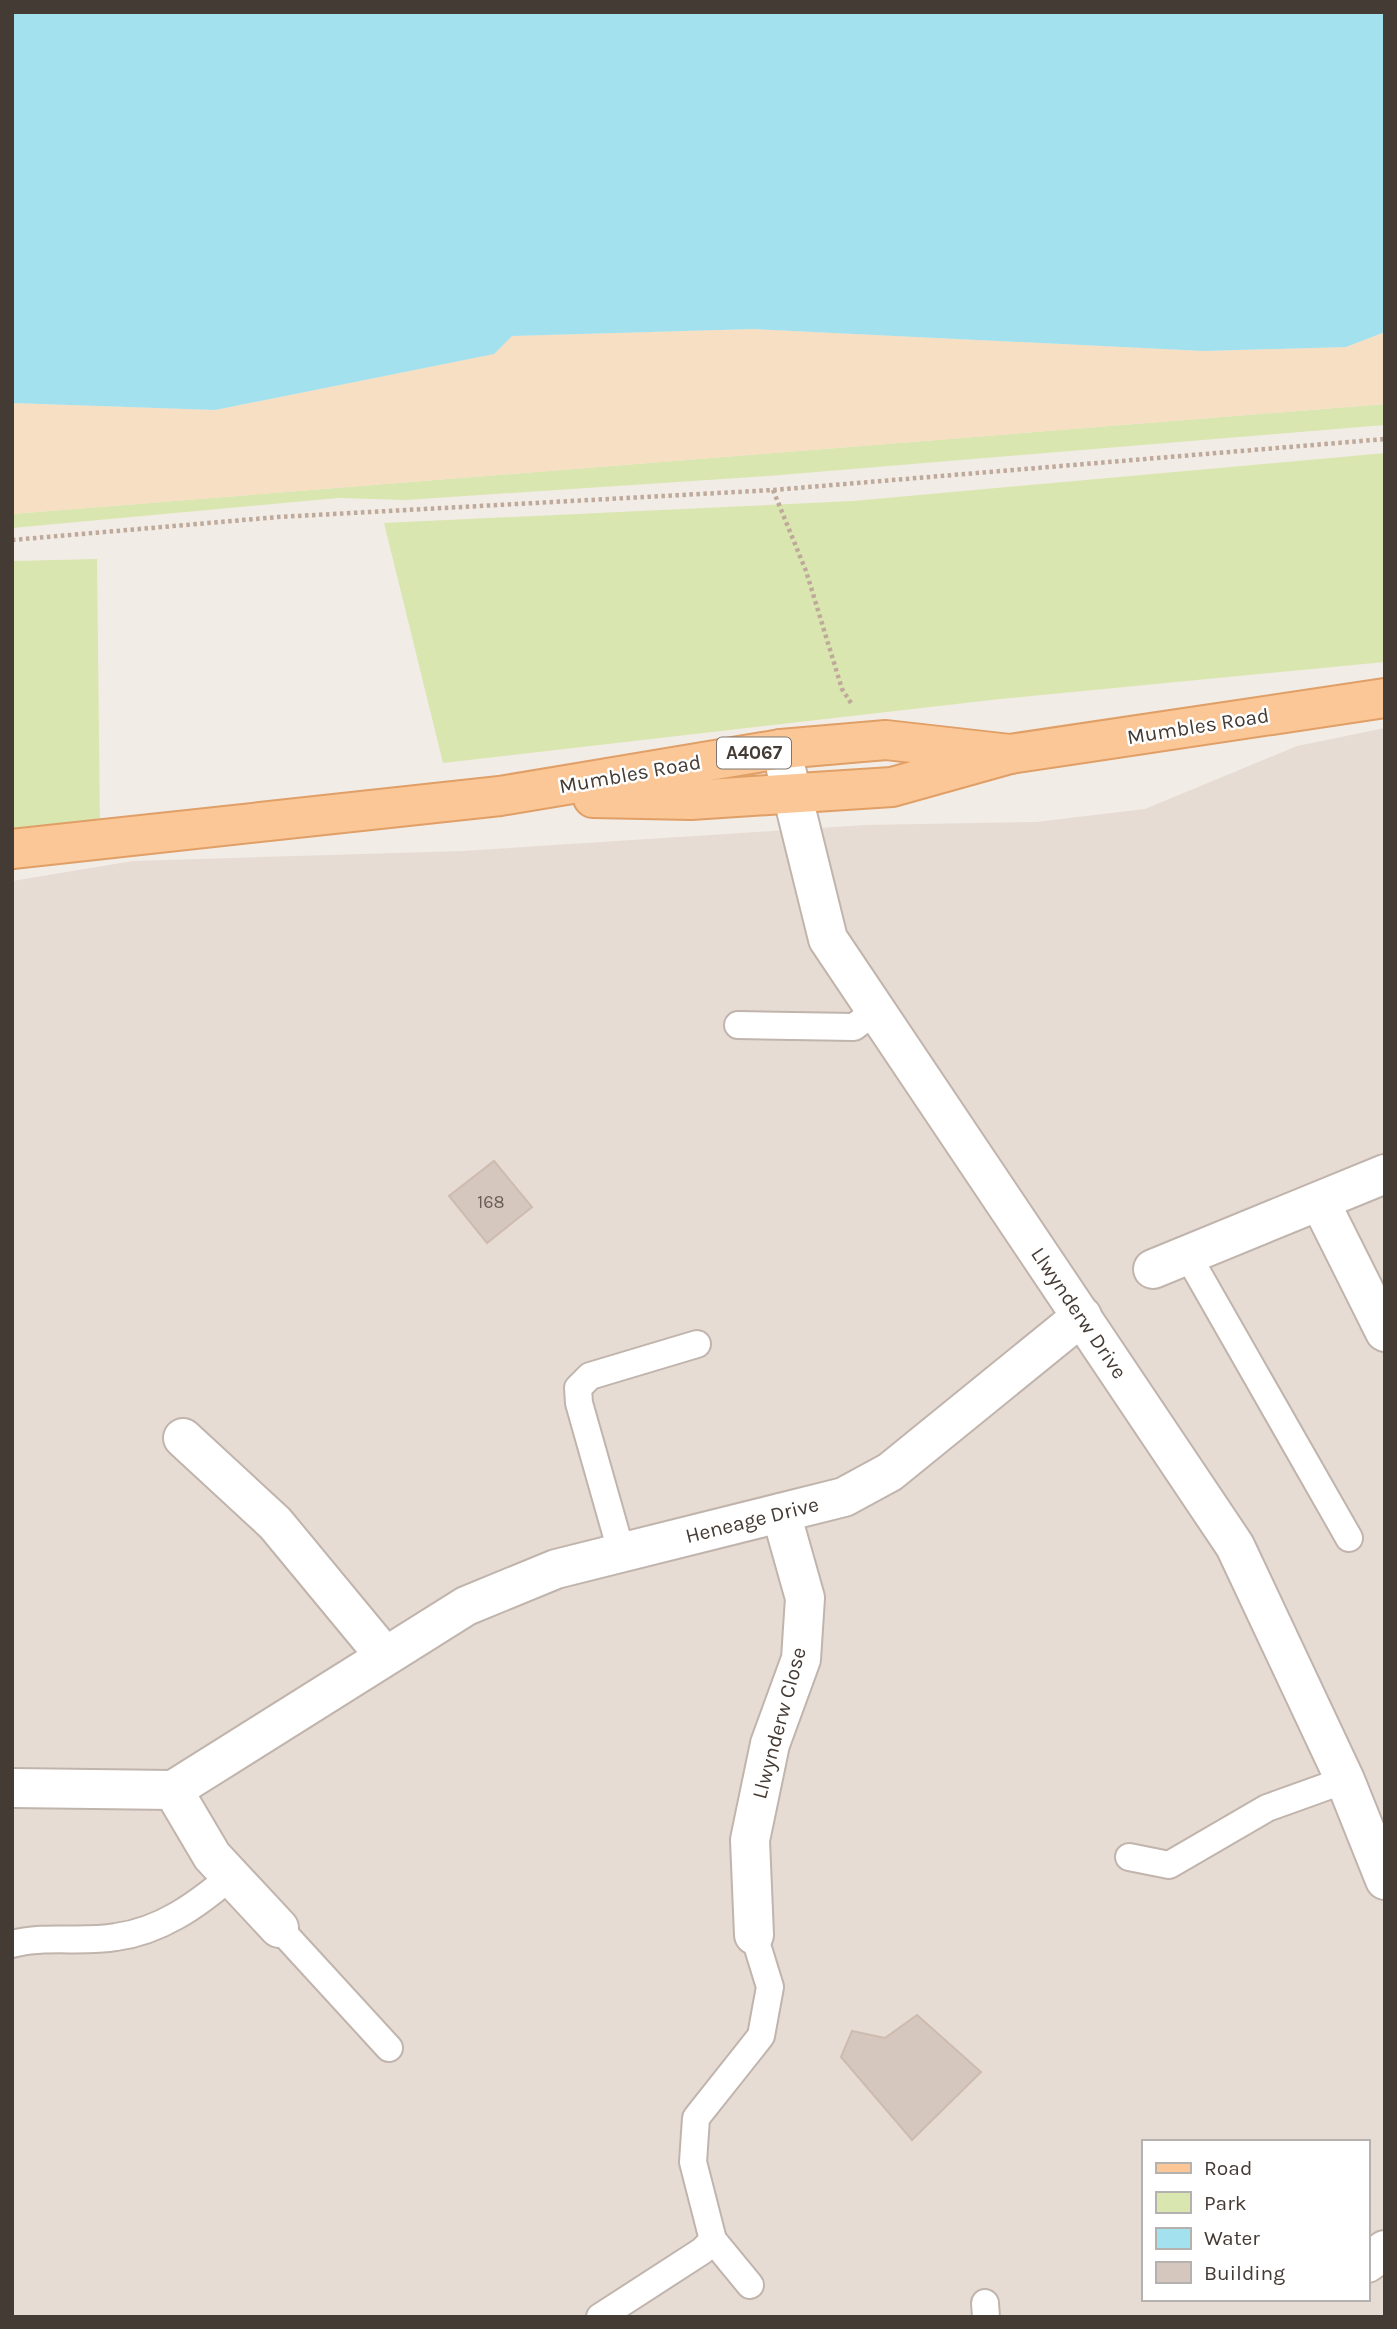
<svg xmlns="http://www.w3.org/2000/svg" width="1397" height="2329" font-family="Karla,sans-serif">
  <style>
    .residential { fill: #e6dcd4; fill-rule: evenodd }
    .green { fill: #dae6af }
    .sand { fill: #f6dfc2 }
    .water { fill: #a3e1ee }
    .building { fill: #d6c7be; stroke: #cebbaf; stroke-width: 2 }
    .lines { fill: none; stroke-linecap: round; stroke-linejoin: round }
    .service-casing { stroke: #c0b4ac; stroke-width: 30 }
    .minor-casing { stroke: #c0b4ac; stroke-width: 42 }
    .primary-casing { stroke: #e09f66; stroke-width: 42 }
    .path { stroke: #bfa99a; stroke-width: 4.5; stroke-dasharray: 3.5 3.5; stroke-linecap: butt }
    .service { stroke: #fff; stroke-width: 26 }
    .minor { stroke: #fff; stroke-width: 38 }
    .primary { stroke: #fbc796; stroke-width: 38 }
    .labels { text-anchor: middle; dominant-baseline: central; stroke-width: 5; stroke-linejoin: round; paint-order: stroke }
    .number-label { font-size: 18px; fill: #695e57 }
    .shield { fill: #fff; stroke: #7d7672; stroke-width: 2 }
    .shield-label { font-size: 19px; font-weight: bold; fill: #453b35 }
    .street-label { font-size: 21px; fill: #453b35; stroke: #fff }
  </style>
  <rect width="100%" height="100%" fill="#f2ece6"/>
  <path class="residential" d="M1385,728V2317H12V881L133,861L462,851L865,825L1036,822L1145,809L1297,746ZM1143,2142H1367V2299H1143Z"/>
  <g class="green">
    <polygon points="1385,404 1385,425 768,476 406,500 338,498 12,528 12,514"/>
    <polygon points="1385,453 1385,662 1000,699 443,763 384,523 853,501"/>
    <polygon points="97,559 100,825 12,830 12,561"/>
  </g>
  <polygon class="sand" points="753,329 1204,351 1346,347 1385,332 1385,404 12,514 12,403 215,410 493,354 511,336"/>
  <polygon class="water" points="12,12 1385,12 1385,332 1346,347 1204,351 753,329 512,336 494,354 215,410 12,403"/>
  <g class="building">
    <polygon points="494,1161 532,1207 487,1243 449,1196"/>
    <polygon points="917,2015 981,2072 912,2140 841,2057 852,2031 885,2038"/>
  </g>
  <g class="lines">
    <defs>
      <g id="service">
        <polyline points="738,1025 854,1027 875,1011"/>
        <polyline points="1188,1256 1349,1538"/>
        <polyline points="621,1551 579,1403 578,1388 590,1376 697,1344"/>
        <polyline points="1129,1857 1169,1865 1267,1808 1345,1780"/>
        <polyline points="279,1928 389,2048"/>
        <path d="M12,1944C46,1935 82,1943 116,1937C161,1931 197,1905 231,1876"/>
        <polyline points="713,2240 750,2285"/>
        <polyline points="985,2303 986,2317"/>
        <polyline points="600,2317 702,2251 713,2240 693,2162 696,2118 761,2036 770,1987 754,1935"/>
      </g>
      <g id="minor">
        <polyline points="781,749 828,939 1235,1546 1345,1780 1385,1880"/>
        <polyline points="1320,1202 1385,1332"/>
        <polyline points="1153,1269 1385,1174"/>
        <polyline points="183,1438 275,1523 385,1656"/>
        <polyline points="12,1788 173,1790 466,1606 556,1569 844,1497 890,1472 1082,1316"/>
        <polyline points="173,1790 212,1856 279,1928"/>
        <polyline points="754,1935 750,1840 770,1744 801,1659 805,1598 781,1513"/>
        <polyline points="1367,2263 1385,2250"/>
      </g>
      <g id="primary">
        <polyline points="593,798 691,800 892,787 1010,754 1385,698"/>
        <polyline points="12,849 500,796 781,749 886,740 1010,754"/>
      </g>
    </defs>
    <use href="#service" class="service-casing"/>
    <use href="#minor" class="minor-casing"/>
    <use href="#primary" class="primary-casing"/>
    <g class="path">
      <polyline points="773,490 806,571 842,689 851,703"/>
      <polyline points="12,540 278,517 773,490 1385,439"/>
    </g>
    <use href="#service" class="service"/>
    <use href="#minor" class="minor"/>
    <use href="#primary" class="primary"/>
  </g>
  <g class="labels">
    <g class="number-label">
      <text x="491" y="1202">168</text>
    </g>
    <rect class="shield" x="717" y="737.5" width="74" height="31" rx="5"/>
    <g class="shield-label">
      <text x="754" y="753">A4067</text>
    </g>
    <g class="street-label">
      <text transform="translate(1198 726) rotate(-9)">Mumbles Road</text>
      <text transform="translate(630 774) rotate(-10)">Mumbles Road</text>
      <text transform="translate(1079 1313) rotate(56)">Llwynderw Drive</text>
      <text transform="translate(752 1520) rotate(-14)">Heneage Drive</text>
      <text transform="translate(779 1723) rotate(-75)">Llwynderw Close</text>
    </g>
  </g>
  <rect width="1397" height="2329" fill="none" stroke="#453b35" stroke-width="28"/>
  <rect x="1142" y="2140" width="228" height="161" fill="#ffffff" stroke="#b5b1ae" stroke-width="2"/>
  <rect x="1156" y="2163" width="35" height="10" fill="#fbc796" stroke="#b5b1ae" stroke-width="2"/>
  <text x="1204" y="2175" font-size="21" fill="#453b35">Road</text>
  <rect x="1156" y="2192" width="35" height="21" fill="#dae6af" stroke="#b5b1ae" stroke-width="2"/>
  <text x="1204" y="2210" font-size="21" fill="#453b35">Park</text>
  <rect x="1156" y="2228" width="35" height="21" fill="#a3e1ee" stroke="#b5b1ae" stroke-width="2"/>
  <text x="1204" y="2245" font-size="21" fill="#453b35">Water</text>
  <rect x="1156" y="2262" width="35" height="21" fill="#d6c7be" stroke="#b5b1ae" stroke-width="2"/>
  <text x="1204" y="2280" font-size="21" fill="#453b35">Building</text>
</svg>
